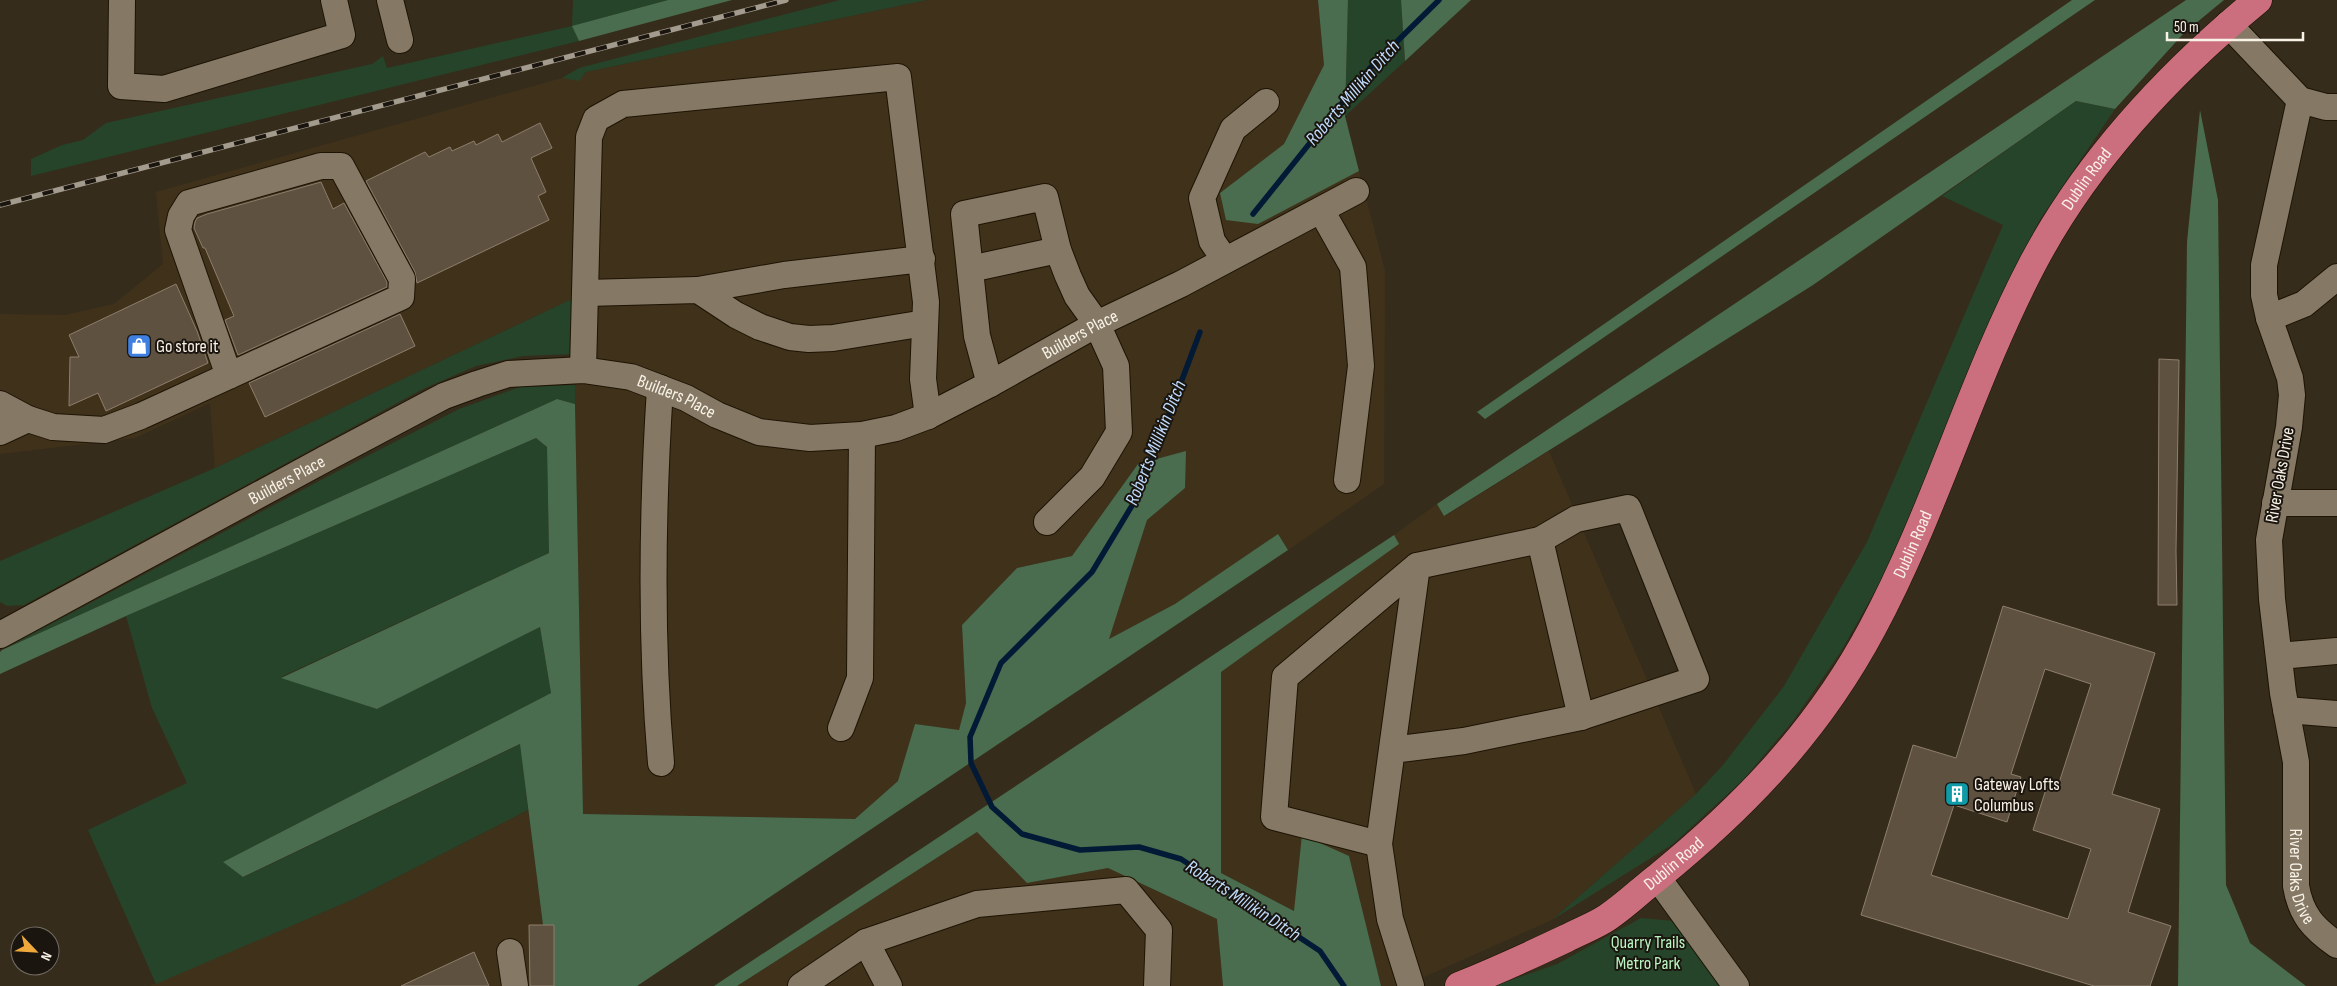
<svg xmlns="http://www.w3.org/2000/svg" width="2337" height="986" font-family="'Sofia Sans Condensed',sans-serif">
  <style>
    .built { fill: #40321a }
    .green { fill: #25442a }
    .forest { fill: #496d4e }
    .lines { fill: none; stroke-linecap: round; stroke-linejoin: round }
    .stream { stroke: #021a36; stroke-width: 5.5 }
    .building { fill: #5f5140; stroke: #8d7e6c; fill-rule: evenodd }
    .minor-casing { stroke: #1e1404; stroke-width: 28 }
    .major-casing { stroke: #1e1404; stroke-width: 29 }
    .minor { stroke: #857966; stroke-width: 26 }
    .major { stroke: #cb6f7f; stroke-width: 28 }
    .rail-casing { stroke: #a39b8d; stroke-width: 5.5 }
    .rail { stroke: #1a150e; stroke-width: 4; stroke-dasharray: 11; stroke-linecap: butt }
    .labels { text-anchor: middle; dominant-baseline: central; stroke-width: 4; stroke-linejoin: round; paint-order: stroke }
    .street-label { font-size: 18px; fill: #f9f2e7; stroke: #1a150e }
    .poi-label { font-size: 18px; fill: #f9f2e7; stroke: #1a150e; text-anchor: start }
    .park-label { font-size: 18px; fill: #baf5c1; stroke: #1a150e }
    .water-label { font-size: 19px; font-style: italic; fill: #bfdbfd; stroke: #1a150e }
  </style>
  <rect width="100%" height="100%" fill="#362c1b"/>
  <g class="built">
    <polygon points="927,0 1318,0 1324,65 1284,144 1220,193 1258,224 1359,171 1385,271 1384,484 1288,550 1278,534 1175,605 1108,639 1147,520 1185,488 1138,464 1072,556 1017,568 962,625 966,703 959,730 915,724 898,781 855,819 583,814 575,404 576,297 215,468 210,403 135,438 0,454 0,314 65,315 114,304 163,264 156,192 562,78 579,80 586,72"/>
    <polygon points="1549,451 1696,794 1552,920 1404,986 1381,986 1349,856 1295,911 1221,873 1221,671 1398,544 1394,535 1437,504 1445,516"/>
    <polygon points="528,810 543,925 554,925 554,986 149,986 354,899"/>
    <polygon points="977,832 1027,883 1108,868 1217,919 1223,986 737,986"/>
  </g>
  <g class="green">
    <polygon points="573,0 668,0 573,26 579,41 31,176 31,159 62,145 83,140 106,123 372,64 383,56 387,68 572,26"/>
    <polygon points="840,0 927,0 586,72 579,81 562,78 579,68"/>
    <polygon points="1348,0 1401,0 1405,61 1345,116"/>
    <polygon points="2076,101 2115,109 2039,221 2009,281 1883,577 1840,653 1793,721 1743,780 1673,844 1552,920 1696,794 1723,765 1784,686 1867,542 2003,225 1942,196"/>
    <polygon points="576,297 576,354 523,356 476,366 423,389 24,605 7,606 0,602 0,561 215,468"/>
    <polygon points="575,385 575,404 557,399 2,650 336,472 459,409 520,387"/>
    <polygon points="536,438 547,447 549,553 281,677 377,709 540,627 551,693 223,862 244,877 521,744 528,810 354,899 156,984 88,830 187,783 152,708 126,616"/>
    <polygon points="1641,918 1674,921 1727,986 1494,986 1557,964"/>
  </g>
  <g class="forest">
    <polygon points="668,0 732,0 579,41 572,26"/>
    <polygon points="1318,0 1348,0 1345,116 1359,171 1258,224 1226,220 1220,193 1284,144 1324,65"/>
    <polygon points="1401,0 1471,0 1405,61"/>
    <polygon points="2072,0 2095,0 1485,419 1477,412"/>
    <polygon points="2186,0 2224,0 2184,33 2115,109 2076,101 1813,285 1444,516 1437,504"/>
    <polygon points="2200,110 2218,200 2226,885 2250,943 2306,986 2178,986 2187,242"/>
    <polygon points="557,399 575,404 583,814 855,819 898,781 915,724 959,730 966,703 962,625 1017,568 1072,556 1138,464 1186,451 1185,488 1147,520 1109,639 1175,604 1278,534 1288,550 637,986 554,986 554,925 543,925 520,744 243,877 223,862 551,693 540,627 377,709 281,678 549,553 547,447 536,438 126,616 0,674 0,652 2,650"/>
    <polygon points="1394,535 1399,544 1221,672 1221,873 1294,911 1302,835 1349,856 1381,986 1223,986 1217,919 1108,868 1027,883 977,832 737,986 714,986"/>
  </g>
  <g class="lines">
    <g class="stream">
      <polyline points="1253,214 1370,68 1439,0"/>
      <polyline points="1200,332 1139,494 1092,572 1001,663 970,737 971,763 992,807 1022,834 1080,850 1139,847 1181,859 1320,951 1344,986"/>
    </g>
  </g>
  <g class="building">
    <polygon points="540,123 552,148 531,158 546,192 538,196 549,220 417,283 415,272 366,181 425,152 429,157 450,147 452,151 474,141 476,145 498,134 502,142"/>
    <polygon points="321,182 333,209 344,203 387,282 387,287 238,355 225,320 234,316 205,248 203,248 194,228 195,222 197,218 207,214"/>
    <polygon points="176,284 197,331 208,363 106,411 98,393 69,406 70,357 79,357 69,335"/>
    <polygon points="400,314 415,346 265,417 249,383"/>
    <polygon points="2159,359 2179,360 2176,551 2177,605 2158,605"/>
    <path d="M2003,606L2155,653L2112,794L2160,809L2128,912L2171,926L2150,986H2094L1861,915L1913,745L1956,758ZM2045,669L2091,684L2057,789L2047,786L2033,830L2091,849L2068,919L1931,875L1954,805L2007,822L2021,777L2011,774Z"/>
    <polygon points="529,925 554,925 554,986 530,986"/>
    <polygon points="474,952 489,986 401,986"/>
  </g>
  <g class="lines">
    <defs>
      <g id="minor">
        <polyline points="122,0 121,86 164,89 342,35 334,0"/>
        <polyline points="390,0 400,40"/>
        <polyline points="2228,24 2300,100 2326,107 2337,107"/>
        <path id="s1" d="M2300,100L2264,265V295L2269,318L2290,378L2292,395L2289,427L2269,540L2272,599L2283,693L2296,762V886C2301,915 2313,928 2337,945"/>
        <polyline points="1321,210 1353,267 1361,366 1347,480"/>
        <polyline points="1225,260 1212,241 1202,198 1233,129 1266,102"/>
        <polyline points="970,269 1058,250"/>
        <polyline points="698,290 784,275 922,259"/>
        <polyline points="586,293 698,290 736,315 760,327 790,337 809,339 833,338 925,323"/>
        <polyline points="2269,318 2304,304 2337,277"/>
        <polyline points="583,370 589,137 596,119 623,104 898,77 926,302 923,379 928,416"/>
        <polyline points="990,384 977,336 964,214 1045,197 1058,250 1068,276 1077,296 1097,324 1116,366 1119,432 1092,477 1047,522"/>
        <path d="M660,388C652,513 650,637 661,763"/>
        <polyline points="0,404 28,419 53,427 104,430 141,416 401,297 402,279 341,166 321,166 189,203 181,216 178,230 229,376"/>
        <polyline points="0,432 28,419"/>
        <polyline points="2275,503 2337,503"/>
        <polyline points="1540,540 1581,717"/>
        <path id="s2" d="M0,635L325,459L444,396L477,384L508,374L583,370L631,377L686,398L717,415L759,432L810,438L862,435L896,428L928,416L990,384L1097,324L1181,284L1356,191"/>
        <polyline points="2279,656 2337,651"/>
        <polyline points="2286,710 2337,714"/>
        <polyline points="841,728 860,678 862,435"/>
        <polyline points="1392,750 1464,741 1581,717 1696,679 1628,508 1576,519 1540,540 1417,566 1379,844 1390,919 1411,986"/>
        <polyline points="1379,844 1274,817 1285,677 1417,566"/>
        <polyline points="1657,877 1736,986"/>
        <polyline points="866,942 889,986"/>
        <polyline points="510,952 515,986"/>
        <polyline points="801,986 866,942 977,904 1126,890 1159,930 1157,986"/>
      </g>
      <g id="major">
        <path id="s3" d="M1459,986C1496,971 1531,955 1567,938C1580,931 1595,926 1608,917C1626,905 1642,889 1659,876C1746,805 1818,730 1872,629C1935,512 1971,381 2033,263C2088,159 2168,74 2258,0"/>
      </g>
    </defs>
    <use href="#minor" class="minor-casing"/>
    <use href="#major" class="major-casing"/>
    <use href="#minor" class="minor"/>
    <use href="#major" class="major"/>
    <defs>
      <polyline id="rail" points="0,205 786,0"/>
    </defs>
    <use href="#rail" class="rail-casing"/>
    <use href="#rail" class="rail"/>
  </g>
  <defs>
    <symbol id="shop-square" viewBox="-11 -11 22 22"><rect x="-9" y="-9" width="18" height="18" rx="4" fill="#3f7fe0" stroke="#1a150e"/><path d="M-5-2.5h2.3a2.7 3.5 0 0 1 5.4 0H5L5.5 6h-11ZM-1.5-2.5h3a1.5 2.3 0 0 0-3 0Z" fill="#fff"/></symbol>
    <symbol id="building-square" viewBox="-11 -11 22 22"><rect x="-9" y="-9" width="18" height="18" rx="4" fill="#0f9aa8" stroke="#1a150e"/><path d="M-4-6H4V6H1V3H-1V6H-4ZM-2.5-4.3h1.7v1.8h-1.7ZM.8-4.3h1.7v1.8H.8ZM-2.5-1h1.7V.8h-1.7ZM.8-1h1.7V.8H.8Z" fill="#fff"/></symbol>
  </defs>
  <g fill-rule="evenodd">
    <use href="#shop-square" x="125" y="332" width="28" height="28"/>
    <use href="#building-square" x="1943" y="780" width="28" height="28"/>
  </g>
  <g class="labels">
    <g class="street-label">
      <text stroke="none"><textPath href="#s3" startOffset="1058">Dublin Road</textPath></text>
      <text stroke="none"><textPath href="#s2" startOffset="1180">Builders Place</textPath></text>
      <text stroke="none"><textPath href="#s2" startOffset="745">Builders Place</textPath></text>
      <text transform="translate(2280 475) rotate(-80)">River Oaks Drive</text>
      <text stroke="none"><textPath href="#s2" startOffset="326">Builders Place</textPath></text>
      <text stroke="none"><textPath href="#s3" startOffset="652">Dublin Road</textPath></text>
      <text stroke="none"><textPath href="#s3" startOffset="249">Dublin Road</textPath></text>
      <text stroke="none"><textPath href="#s1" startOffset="789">River Oaks Drive</textPath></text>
    </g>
    <g class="poi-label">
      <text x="156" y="346">Go store it</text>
      <text x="1974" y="784">Gateway Lofts<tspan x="1974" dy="21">Columbus</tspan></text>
    </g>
    <g class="park-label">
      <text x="1648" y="942">Quarry Trails<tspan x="1648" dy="21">Metro Park</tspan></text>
    </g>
    <g class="water-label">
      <text transform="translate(1353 93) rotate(-49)">Roberts Millikin Ditch</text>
      <text transform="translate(1156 443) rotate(-68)">Roberts Millikin Ditch</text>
      <text transform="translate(1243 901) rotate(33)">Roberts Millikin Ditch</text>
    </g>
  </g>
  <g transform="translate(35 951) rotate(115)"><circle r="24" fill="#1a150e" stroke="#736d65"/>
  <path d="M0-4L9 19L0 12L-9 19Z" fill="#eea83c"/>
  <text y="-8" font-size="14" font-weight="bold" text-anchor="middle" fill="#f9f2e7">N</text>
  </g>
  <path d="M2167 32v8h136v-8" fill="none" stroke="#f9f2e7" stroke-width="2.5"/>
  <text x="2174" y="32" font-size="15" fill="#f9f2e7" stroke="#1a150e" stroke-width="4" paint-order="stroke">50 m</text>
</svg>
